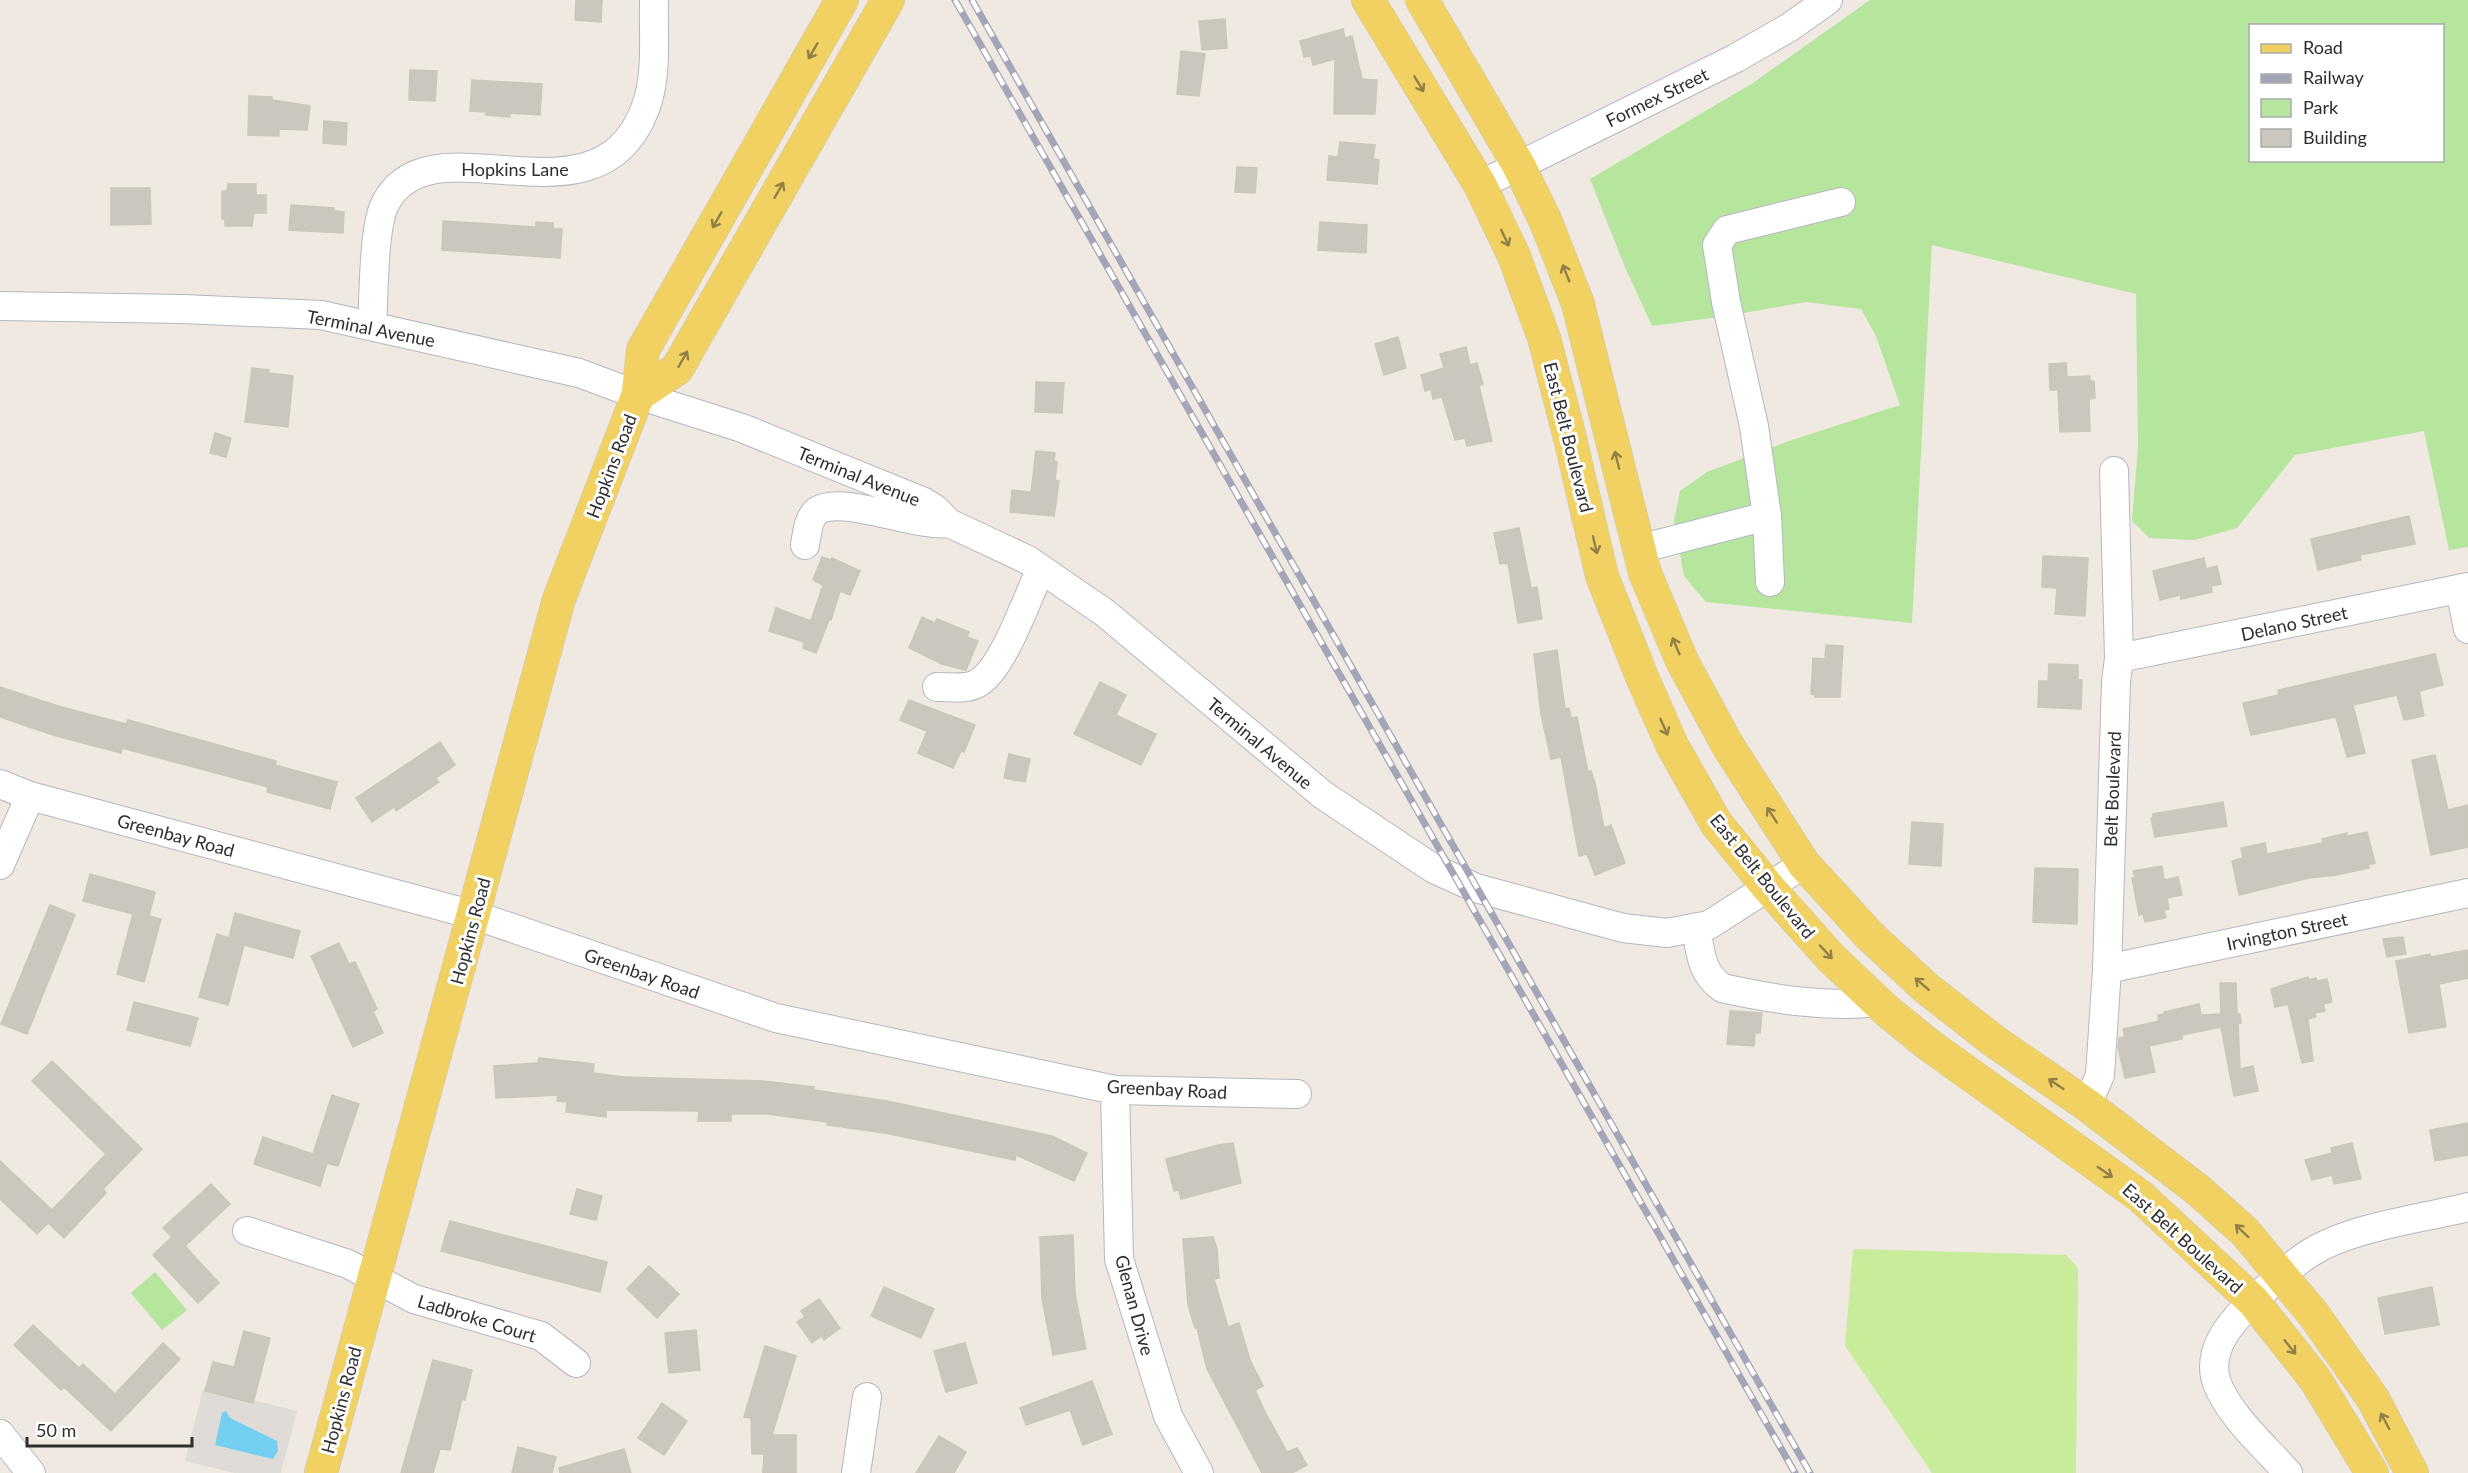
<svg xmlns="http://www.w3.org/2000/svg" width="2468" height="1473" font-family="Lato,sans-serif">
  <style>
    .green { fill: #b6e59e; fill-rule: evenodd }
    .pitch { fill: #c9ec9a }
    .plaza { fill: #dfdcd8 }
    .water { fill: #75cff0 }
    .building { fill: #cbc7bf; stroke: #cbc5ba; stroke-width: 1.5 }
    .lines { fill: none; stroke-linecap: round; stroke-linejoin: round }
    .minor-casing { stroke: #b4b7c1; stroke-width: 30 }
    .major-casing { stroke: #c9c9c9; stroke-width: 34 }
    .minor { stroke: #fff; stroke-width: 28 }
    .major { stroke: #f2d163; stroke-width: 33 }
    .rail-casing { stroke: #a3a6b8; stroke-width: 7 }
    .rail { stroke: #fff; stroke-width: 4.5; stroke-dasharray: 14; stroke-linecap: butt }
    .oneway { stroke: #908048 }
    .labels { text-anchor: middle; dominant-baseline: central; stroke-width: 6; stroke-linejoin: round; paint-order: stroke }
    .street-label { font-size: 18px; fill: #2e2e2e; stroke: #fff }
  </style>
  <rect width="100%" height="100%" fill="#efe9e1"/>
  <g class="green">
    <path d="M1870,0H2468V547L2449,550L2424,431L2295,455L2237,528L2195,540L2149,538L2132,521L2138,446L2136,294L1932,245L1912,623L1706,602L1684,576L1674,521L1680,491L1707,472L1789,441L1900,405L1876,336L1861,309L1806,302L1727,316L1652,326L1625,267L1590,179L1753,83ZM2250,26H2442V160H2250Z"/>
    <polygon points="155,1272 187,1310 162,1330 131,1293"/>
  </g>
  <polygon class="pitch" points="1853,1249 2066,1255 2078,1268 2076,1473 1932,1473 1845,1346"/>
  <polygon class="plaza" points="203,1389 253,1403 254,1400 297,1411 281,1473 234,1473 185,1461"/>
  <polygon class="water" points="226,1411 230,1418 277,1441 278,1451 273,1459 215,1445 222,1413"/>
  <g class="building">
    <polygon points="576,0 602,0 601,22 575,20"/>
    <polygon points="1225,19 1227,48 1202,50 1199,21"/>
    <polygon points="1343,29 1345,38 1352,36 1362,79 1377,80 1375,114 1334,114 1335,59 1313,65 1311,56 1304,57 1300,41"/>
    <polygon points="1181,51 1205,54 1199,96 1177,94"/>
    <polygon points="410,70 437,71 435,101 409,100"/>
    <polygon points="472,80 542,84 540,115 510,113 510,117 486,115 486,112 470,111"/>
    <polygon points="249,96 272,97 272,100 310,106 307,130 279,129 279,136 248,135"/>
    <polygon points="324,121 347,123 346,145 323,143"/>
    <polygon points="1340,142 1375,145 1373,159 1379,160 1377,184 1327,180 1329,156 1338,157"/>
    <polygon points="1237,167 1257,168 1255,193 1235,192"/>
    <polygon points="228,184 256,184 256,195 266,195 266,213 254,213 252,226 225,226 225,219 222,219 222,191 227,191"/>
    <polygon points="111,188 150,188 151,224 111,225"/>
    <polygon points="291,205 334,208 334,211 344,212 343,233 289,230"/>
    <polygon points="443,221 536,227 536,222 553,223 553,229 562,229 560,258 442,250"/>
    <polygon points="1320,222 1367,225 1366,253 1318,250"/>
    <polygon points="1398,337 1406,368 1384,375 1375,344"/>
    <polygon points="1466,347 1470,365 1477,363 1483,384 1479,386 1492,441 1467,446 1465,438 1455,440 1442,397 1433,399 1431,389 1425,391 1421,375 1444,368 1440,354"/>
    <polygon points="2066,363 2067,377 2090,376 2090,381 2094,381 2095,398 2089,399 2090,431 2060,432 2058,390 2050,390 2049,364"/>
    <polygon points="252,368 269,370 268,373 293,376 288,427 245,422"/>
    <polygon points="1036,382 1064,383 1062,413 1035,412"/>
    <polygon points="215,433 231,438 226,457 210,453"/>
    <polygon points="1036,451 1055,453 1054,461 1057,462 1055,480 1059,481 1054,516 1010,512 1012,490 1031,492"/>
    <polygon points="2409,516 2415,544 2360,555 2361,560 2318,570 2311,539"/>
    <polygon points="1519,528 1531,588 1537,587 1542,619 1518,623 1508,563 1500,564 1494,533"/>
    <polygon points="2043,556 2088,558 2085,616 2055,614 2057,588 2042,587"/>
    <polygon points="822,557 831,560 832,558 860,571 850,595 840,591 831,620 829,620 816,653 803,648 804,642 769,631 776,608 811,621 823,585 813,580"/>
    <polygon points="2204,558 2206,569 2217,566 2221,584 2211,586 2212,592 2181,599 2180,595 2160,600 2153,571"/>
    <polygon points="922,617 935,623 937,619 969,632 967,637 978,641 966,670 942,664 909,648"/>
    <polygon points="1826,645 1843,646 1840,697 1815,697 1815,695 1811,694 1813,658 1825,659"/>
    <polygon points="1557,650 1565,709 1569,708 1571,718 1577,717 1588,772 1591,771 1595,783 1604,828 1611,825 1625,863 1595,875 1587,854 1579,856 1561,757 1551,759 1541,714 1534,654"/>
    <polygon points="2435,654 2443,685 2419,691 2424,716 2404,720 2397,695 2353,705 2365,753 2347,757 2336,717 2251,735 2243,703 2279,695 2278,690"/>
    <polygon points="2049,664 2078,665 2078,680 2082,680 2081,709 2038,707 2039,681 2048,681"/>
    <polygon points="1100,682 1126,695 1116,715 1156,734 1141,765 1074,734"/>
    <polygon points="0,687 58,706 126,724 128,720 276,761 275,765 337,782 330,809 267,792 268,787 122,748 121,753 53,735 0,717"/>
    <polygon points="909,700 975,725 964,752 961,751 953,768 918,753 927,731 900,720"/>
    <polygon points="440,742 455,765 436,778 439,782 396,811 394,807 372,822 356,798"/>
    <polygon points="1009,754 1030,759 1025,782 1004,778"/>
    <polygon points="2435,755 2448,810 2468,805 2468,847 2431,855 2412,760"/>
    <polygon points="2223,802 2227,826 2155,837 2151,818 2153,818 2153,814"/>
    <polygon points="1912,822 1943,824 1941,866 1909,864"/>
    <polygon points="2367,832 2375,863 2368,865 2369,868 2336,875 2309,878 2239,895 2232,861 2243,858 2241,848 2265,843 2267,854 2323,843 2322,839 2347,833 2347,836"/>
    <polygon points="2162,866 2164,880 2178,877 2182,895 2167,898 2169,909 2164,910 2166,918 2145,922 2143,914 2139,915 2132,878 2135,877 2133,871"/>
    <polygon points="2035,868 2078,869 2077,924 2033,922"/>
    <polygon points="90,874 155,892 149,916 161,919 144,982 117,974 133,914 83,901"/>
    <polygon points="50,905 75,915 27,1034 1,1024"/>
    <polygon points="235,913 300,931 293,958 244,945 228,1005 199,997 217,934 229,938"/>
    <polygon points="2403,937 2406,954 2387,957 2383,939"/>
    <polygon points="339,943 349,964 355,962 377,1009 373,1011 383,1033 353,1047 311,956"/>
    <polygon points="2468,950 2468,978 2439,984 2446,1027 2409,1033 2396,961 2430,954 2431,957"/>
    <polygon points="2308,977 2309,980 2316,978 2317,981 2327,979 2332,1002 2323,1004 2325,1011 2315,1013 2316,1017 2308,1019 2313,1061 2302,1063 2288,1004 2275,1007 2271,989"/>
    <polygon points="2220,983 2236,983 2237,1014 2240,1014 2241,1023 2238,1023 2240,1069 2253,1066 2258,1091 2234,1096 2221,1027 2182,1035 2182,1039 2149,1046 2155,1072 2125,1078 2118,1047 2119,1038 2125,1037 2123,1029 2159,1021 2158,1015 2164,1014 2164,1012 2199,1004 2201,1015 2221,1014"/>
    <polygon points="134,1002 198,1018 190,1046 127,1030"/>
    <polygon points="1730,1011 1762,1013 1760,1033 1755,1033 1754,1046 1727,1044"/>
    <polygon points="539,1058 594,1064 593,1073 624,1077 761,1081 814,1087 814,1090 887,1101 1052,1136 1087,1153 1074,1181 1016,1155 1015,1160 885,1133 827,1125 828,1122 768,1114 731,1114 731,1121 698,1121 699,1111 606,1110 606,1117 566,1112 567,1102 557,1101 558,1095 496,1098 494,1066 538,1063"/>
    <polygon points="52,1061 142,1149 103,1189 106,1193 64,1238 48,1223 37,1234 0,1199 0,1161 52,1210 106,1154 32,1081"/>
    <polygon points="332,1095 359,1104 338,1166 327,1163 320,1186 254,1164 263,1137 313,1154"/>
    <polygon points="2468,1123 2468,1155 2435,1161 2430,1130"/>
    <polygon points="1233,1143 1241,1183 1181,1199 1179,1190 1174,1191 1166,1159 1218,1145"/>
    <polygon points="2352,1143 2361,1179 2334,1184 2332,1175 2312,1180 2305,1160 2332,1153 2331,1148"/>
    <polygon points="211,1184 230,1204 185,1246 219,1283 198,1303 153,1255 172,1237 163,1228"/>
    <polygon points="577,1189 602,1196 596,1220 570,1214"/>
    <polygon points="450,1221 607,1262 600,1292 441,1251"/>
    <polygon points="1073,1235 1075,1294 1086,1349 1053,1355 1042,1299 1040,1237"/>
    <polygon points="1213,1237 1217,1249 1219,1278 1214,1279 1228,1327 1239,1323 1250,1360 1263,1386 1255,1390 1264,1410 1287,1452 1297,1448 1307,1465 1292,1473 1262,1473 1207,1369 1197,1328 1195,1328 1188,1305 1183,1239"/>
    <polygon points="649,1266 679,1294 657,1318 627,1289"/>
    <polygon points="884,1287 934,1309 921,1338 871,1316"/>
    <polygon points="2432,1287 2439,1325 2385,1334 2378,1298"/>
    <polygon points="819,1299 840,1328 824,1340 821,1336 812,1343 797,1322 805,1317 801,1311"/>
    <polygon points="33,1325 79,1368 83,1364 115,1394 163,1343 180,1359 111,1431 64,1387 61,1390 14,1345"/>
    <polygon points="696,1330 700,1370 669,1373 665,1333"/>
    <polygon points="244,1331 270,1338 253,1403 205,1391 213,1362 234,1367"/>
    <polygon points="965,1343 977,1383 946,1392 934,1351"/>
    <polygon points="765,1346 796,1356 772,1435 796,1435 796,1473 763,1473 764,1454 752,1454 751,1418 744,1417"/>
    <polygon points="433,1360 472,1370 465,1400 462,1399 450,1450 440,1449 433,1473 401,1473"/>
    <polygon points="1092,1381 1112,1434 1083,1445 1070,1410 1026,1425 1020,1408"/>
    <polygon points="662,1403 687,1421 664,1455 638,1438"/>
    <polygon points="939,1436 966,1452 954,1473 916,1473"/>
    <polygon points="518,1447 556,1457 552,1473 512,1473"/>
    <polygon points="624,1449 631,1473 560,1473 559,1468"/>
  </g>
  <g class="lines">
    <defs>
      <g id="minor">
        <polyline points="1480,185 1736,58 1790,27 1828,0"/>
        <polyline points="0,306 183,309 321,315 579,373 638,395 742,428 924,502 935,509 949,523 1028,560 1105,613 1323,795 1434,869 1476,888 1623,928 1667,933 1709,925 1804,864"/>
        <path d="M372,326C374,297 373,228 385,204C431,113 596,238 645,109C658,76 653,35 654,0"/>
        <polyline points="1767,516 1770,582"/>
        <path d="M805,545C807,534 808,518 817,511C841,494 917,528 949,523"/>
        <polyline points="1639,549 1767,516 1754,426 1726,302 1717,245 1727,230 1841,202"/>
        <polyline points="2460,589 2468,629"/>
        <polyline points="2119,658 2468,587"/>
        <path d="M937,687C950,687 967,690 978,683C1004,668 1027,597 1041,569"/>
        <polyline points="0,784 30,796 474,915 776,1018 1115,1090 1297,1094"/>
        <polyline points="0,865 30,796"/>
        <path d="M1696,928C1701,953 1700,971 1722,988C1772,999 1826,1008 1878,1002"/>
        <polyline points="2107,969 2468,893"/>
        <polyline points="1115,1090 1119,1259 1168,1416 1199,1473"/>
        <polyline points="2087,1105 2100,1075 2107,969 2116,682 2119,658 2114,471"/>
        <polyline points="247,1231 348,1264 414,1299 541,1336 576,1363"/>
        <polyline points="0,1434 31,1473"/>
        <polyline points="856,1473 867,1397"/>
        <path d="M2288,1473C2266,1448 2228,1414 2217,1383C2207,1355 2225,1329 2244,1310C2265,1290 2285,1269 2310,1253C2351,1227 2420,1219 2468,1207"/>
      </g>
      <g id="major">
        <polyline points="1368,0 1480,185 1514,256 1544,338 1570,438 1602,576 1642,677 1672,745 1716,823 1768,887 1831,958 1886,1010 1929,1045 2140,1196 2253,1301 2315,1379 2372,1473"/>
        <polyline points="1422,0 1519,166 1546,222 1578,304 1645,573 1682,661 1728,746 1804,864 1869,935 1925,987 1994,1041 2087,1105 2198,1190 2245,1232 2314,1315 2373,1399 2412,1473"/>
        <polyline points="638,395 677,369 888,0"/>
        <polyline points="321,1473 559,599 638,395 643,350 842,0"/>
      </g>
    </defs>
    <use href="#minor" class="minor-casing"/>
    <use href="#major" class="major-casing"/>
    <use href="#minor" class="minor"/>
    <use href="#major" class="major"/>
    <defs>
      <g id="rail">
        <polyline points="955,0 1795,1473"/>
        <polyline points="972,0 1810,1473"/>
      </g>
    </defs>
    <use href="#rail" class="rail-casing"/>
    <use href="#rail" class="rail"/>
  </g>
  <defs><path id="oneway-shaft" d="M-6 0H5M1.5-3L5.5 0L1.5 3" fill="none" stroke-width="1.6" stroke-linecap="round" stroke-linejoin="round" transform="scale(1.5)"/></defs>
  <g class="oneway">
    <use href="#oneway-shaft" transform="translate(813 51) rotate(120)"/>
    <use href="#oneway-shaft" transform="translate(1419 84) rotate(59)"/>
    <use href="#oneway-shaft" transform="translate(779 190) rotate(-60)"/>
    <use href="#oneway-shaft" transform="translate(717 220) rotate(120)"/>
    <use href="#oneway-shaft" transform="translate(1505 238) rotate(65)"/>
    <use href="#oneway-shaft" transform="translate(1566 273) rotate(-112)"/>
    <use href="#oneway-shaft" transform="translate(683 359) rotate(-60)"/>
    <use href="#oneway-shaft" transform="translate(1617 460) rotate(-104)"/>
    <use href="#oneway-shaft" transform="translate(1595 545) rotate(77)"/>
    <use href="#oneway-shaft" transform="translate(1676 646) rotate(-113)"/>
    <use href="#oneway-shaft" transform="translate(1664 727) rotate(66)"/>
    <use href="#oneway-shaft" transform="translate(1772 815) rotate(-123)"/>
    <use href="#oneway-shaft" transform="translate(1826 952) rotate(47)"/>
    <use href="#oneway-shaft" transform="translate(1922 984) rotate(-139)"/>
    <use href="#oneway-shaft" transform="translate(2056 1084) rotate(-146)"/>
    <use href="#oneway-shaft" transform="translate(2105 1172) rotate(35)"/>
    <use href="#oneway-shaft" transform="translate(2242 1231) rotate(-136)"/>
    <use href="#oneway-shaft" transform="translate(2290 1347) rotate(52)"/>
    <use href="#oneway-shaft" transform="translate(2385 1421) rotate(-118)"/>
  </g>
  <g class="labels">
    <g class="street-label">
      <text transform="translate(1657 97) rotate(-26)">Formex Street</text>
      <text x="515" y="169">Hopkins Lane</text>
      <text transform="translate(371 328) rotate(11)">Terminal Avenue</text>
      <text transform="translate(1569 437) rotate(76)">East Belt Boulevard</text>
      <text transform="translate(611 466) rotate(-69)">Hopkins Road</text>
      <text transform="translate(859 476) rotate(22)">Terminal Avenue</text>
      <text transform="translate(2294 623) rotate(-12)">Delano Street</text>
      <text transform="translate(1260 743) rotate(40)">Terminal Avenue</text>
      <text transform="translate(2112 789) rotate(-88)">Belt Boulevard</text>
      <text transform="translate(176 835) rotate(15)">Greenbay Road</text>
      <text transform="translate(1763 876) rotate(51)">East Belt Boulevard</text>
      <text transform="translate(470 931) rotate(-75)">Hopkins Road</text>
      <text transform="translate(2287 931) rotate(-12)">Irvington Street</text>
      <text transform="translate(642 973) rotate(19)">Greenbay Road</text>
      <text transform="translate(1167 1089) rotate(3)">Greenbay Road</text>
      <text transform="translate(2183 1238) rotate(42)">East Belt Boulevard</text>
      <text transform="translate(1135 1305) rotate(75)">Glenan Drive</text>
      <text transform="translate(477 1318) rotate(17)">Ladbroke Court</text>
      <text transform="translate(341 1400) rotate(-75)">Hopkins Road</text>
    </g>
  </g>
  <rect x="2249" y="24" width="195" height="138" fill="#ffffff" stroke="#ababab" stroke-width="1.5"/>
  <rect x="2261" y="44" width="30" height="9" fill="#f2d163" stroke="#ababab" stroke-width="1.5"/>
  <text x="2303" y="54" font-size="18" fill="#2e2e2e">Road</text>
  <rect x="2261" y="74" width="30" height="9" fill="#a3a6b8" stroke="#ababab" stroke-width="1.5"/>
  <text x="2303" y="84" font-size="18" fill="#2e2e2e">Railway</text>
  <rect x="2261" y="99" width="30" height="18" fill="#b6e59e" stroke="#ababab" stroke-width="1.5"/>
  <text x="2303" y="114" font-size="18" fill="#2e2e2e">Park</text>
  <rect x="2261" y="129" width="30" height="18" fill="#cbc7bf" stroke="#ababab" stroke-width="1.5"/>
  <text x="2303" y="144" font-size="18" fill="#2e2e2e">Building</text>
  <path d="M27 1437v9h165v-9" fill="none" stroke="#2e2e2e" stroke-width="3"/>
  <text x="36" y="1437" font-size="18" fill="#2e2e2e" stroke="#ffffff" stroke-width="4.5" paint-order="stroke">50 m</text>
</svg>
